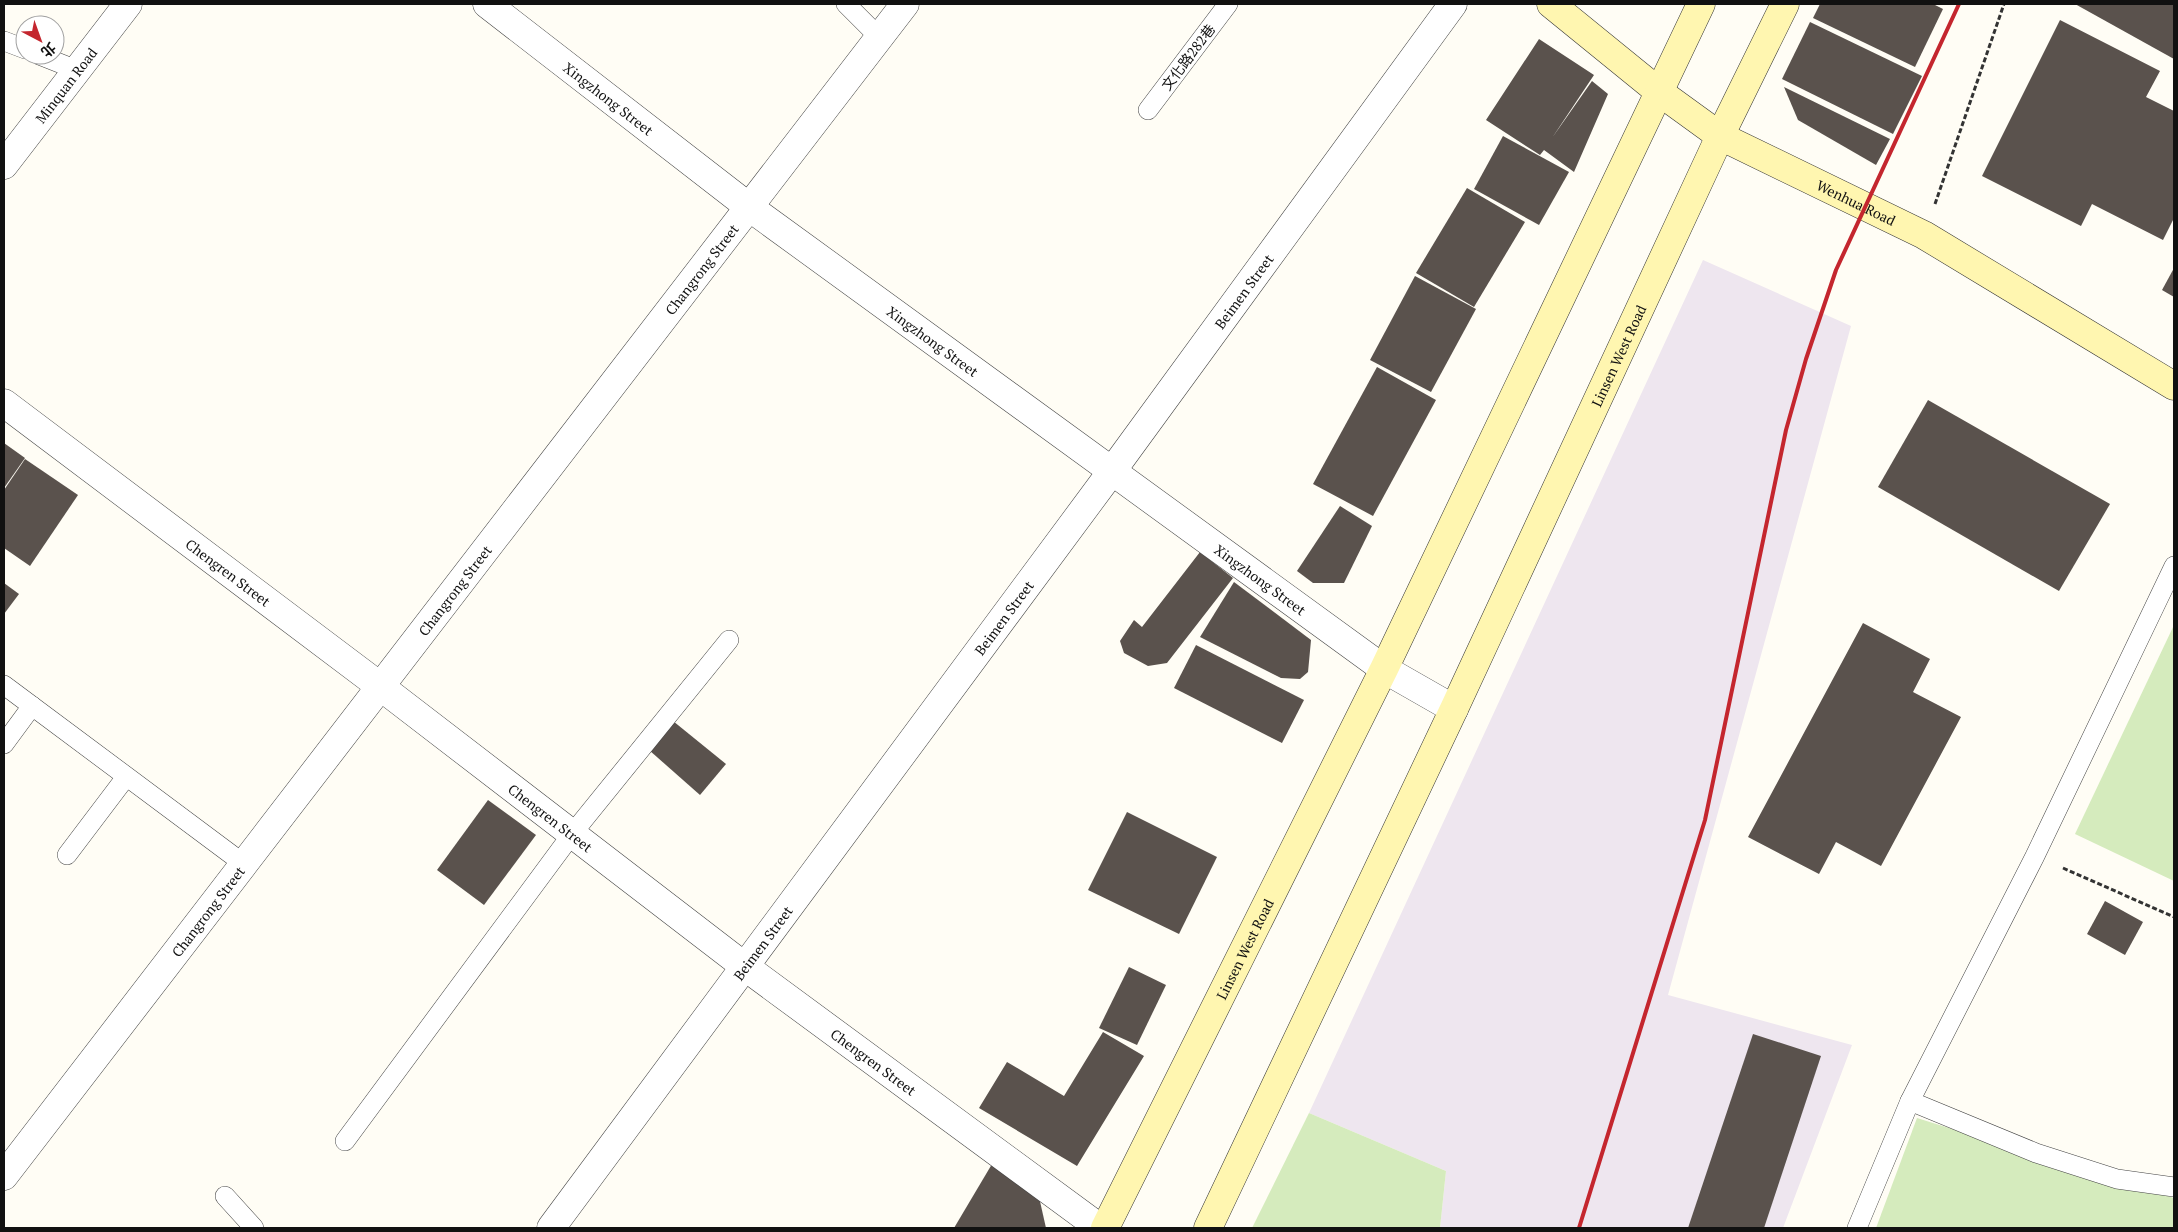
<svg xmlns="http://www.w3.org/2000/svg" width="2178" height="1232" font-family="'PT Serif','Noto Sans TC',serif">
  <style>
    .industrial { fill: #eee6ef }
    .green { fill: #d5ebbd }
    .building { fill: #5a524d }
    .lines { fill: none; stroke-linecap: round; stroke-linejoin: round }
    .lane-casing { stroke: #444; stroke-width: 20 }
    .street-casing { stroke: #444; stroke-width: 29 }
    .secondary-casing { stroke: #333; stroke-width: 29 }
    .path { stroke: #333; stroke-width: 3; stroke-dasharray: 5 2.5; stroke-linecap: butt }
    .lane { stroke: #fff; stroke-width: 19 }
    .street { stroke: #fff; stroke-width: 28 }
    .secondary { stroke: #fff6b0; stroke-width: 28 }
    .rail { stroke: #c4262e; stroke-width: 4 }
    .labels { text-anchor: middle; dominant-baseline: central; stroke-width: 5; stroke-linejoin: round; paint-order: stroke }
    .street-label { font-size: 14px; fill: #111; stroke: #fff }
  </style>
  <rect width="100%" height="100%" fill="#fffdf5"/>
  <polygon class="industrial" points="1703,260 1851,326 1668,995 1852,1045 1783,1228 1440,1228 1446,1171 1309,1113"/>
  <g class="green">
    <polygon points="2174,625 2174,881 2075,834"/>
    <polygon points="1309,1113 1446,1171 1440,1228 1252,1228"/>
    <polygon points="1917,1118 2174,1198 2174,1228 1876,1228"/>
  </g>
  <g class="building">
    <polygon points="1820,4 1933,4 1943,9 1915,67 1813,18"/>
    <polygon points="2075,4 2174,4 2174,59"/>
    <polygon points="2060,20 2160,71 2146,97 2174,111 2174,218 2163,240 2092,204 2081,226 1982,176"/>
    <polygon points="1810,22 1922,76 1893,134 1782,79"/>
    <polygon points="1539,39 1594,75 1552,138 1592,81 1608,94 1574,172 1544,150 1540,155 1486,120"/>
    <polygon points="1784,87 1890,139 1876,165 1798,120"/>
    <polygon points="1503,136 1569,172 1539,225 1474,189"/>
    <polygon points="1467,188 1525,222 1474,307 1416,273"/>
    <polygon points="2174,268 2174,297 2162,290"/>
    <polygon points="1415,276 1476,309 1431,392 1370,360"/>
    <polygon points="1377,367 1436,400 1373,516 1313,484"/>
    <polygon points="1928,400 2110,504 2059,591 1878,487"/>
    <polygon points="4,443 25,458 4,488"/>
    <polygon points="25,459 78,495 30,566 4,548 4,490"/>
    <polygon points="1340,506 1372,526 1344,583 1313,583 1297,571"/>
    <polygon points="1200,552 1233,578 1167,663 1148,666 1124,653 1120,641 1134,620 1142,627"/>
    <polygon points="1234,582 1311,640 1308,672 1300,679 1281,678 1200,637"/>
    <polygon points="4,583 19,594 4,614"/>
    <polygon points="1863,623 1930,659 1913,692 1961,717 1881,866 1836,842 1819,874 1748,837"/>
    <polygon points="1196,645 1304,700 1282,743 1174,688"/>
    <polygon points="673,721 726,764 700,795 649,750"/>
    <polygon points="488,800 536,835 484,905 437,870"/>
    <polygon points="1127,812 1217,857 1179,934 1088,890"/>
    <polygon points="2105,901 2143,922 2125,955 2087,934"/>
    <polygon points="1129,967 1166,985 1137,1045 1099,1028"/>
    <polygon points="1103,1032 1144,1056 1077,1166 979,1108 1007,1062 1064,1096"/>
    <polygon points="1753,1034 1821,1056 1764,1228 1688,1228"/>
    <polygon points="992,1164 1039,1197 1046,1228 954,1228"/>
  </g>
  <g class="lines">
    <defs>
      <g id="lane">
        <polyline points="846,4 879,37"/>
        <polyline points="4,41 25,49"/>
        <polyline points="39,55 77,70"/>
        <polyline points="1148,110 1228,4"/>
        <polyline points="4,685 244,864"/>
        <polyline points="4,744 32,706"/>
        <polyline points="67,855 126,777"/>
        <polyline points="1910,1101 2036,1153 2117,1179 2174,1187"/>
        <polyline points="345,1141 572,834 729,640"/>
        <polyline points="225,1196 254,1228"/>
        <polyline points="1857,1228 1910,1101 2035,856 2174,566"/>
      </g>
      <g id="street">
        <path id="s1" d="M487,4L749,207L1384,669L1454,709"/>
        <path id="s2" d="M4,165L128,4"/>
        <path id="s3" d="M4,403L381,687L744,966L1100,1228"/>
        <path id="s4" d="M4,1176L905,4"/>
        <path id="s5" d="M551,1228L1112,471L1453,4"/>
      </g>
      <g id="secondary">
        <path id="s6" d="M1551,4L1658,91L1720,136L1924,235L2174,386"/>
        <path id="s7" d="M1105,1228L1384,669L1701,4"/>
        <path id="s8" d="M1208,1228L1454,709L1720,136L1785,4"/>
      </g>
    </defs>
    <use href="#lane" class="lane-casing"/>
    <use href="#street" class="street-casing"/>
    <use href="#secondary" class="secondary-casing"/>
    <g class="path">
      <polyline points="1935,204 2004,4"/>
      <polyline points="2063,868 2174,917"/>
    </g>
    <use href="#lane" class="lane"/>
    <use href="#street" class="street"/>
    <use href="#secondary" class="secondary"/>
    <polyline class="rail" points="1579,1228 1705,820 1786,430 1806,359 1836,270 1959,4"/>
  </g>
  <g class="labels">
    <g class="street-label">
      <text transform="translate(1188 57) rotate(-53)">文化路282巷</text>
      <text stroke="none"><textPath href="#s2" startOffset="101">Minquan Road</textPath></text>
      <text stroke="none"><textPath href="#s1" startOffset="154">Xingzhong Street</textPath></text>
      <text stroke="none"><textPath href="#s6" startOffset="366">Wenhua Road</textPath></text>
      <text stroke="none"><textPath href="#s4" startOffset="1144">Changrong Street</textPath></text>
      <text stroke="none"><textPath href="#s5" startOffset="1165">Beimen Street</textPath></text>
      <text stroke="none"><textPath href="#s1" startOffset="559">Xingzhong Street</textPath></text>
      <text stroke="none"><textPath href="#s8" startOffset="964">Linsen West Road</textPath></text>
      <text stroke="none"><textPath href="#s3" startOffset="281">Chengren Street</textPath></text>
      <text stroke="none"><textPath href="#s1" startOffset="964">Xingzhong Street</textPath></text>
      <text stroke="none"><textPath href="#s4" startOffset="739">Changrong Street</textPath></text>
      <text stroke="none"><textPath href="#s5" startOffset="760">Beimen Street</textPath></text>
      <text stroke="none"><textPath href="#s3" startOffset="686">Chengren Street</textPath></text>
      <text stroke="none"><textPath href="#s4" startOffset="334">Changrong Street</textPath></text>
      <text stroke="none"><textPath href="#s5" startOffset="355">Beimen Street</textPath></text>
      <text stroke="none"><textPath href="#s7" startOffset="312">Linsen West Road</textPath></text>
      <text stroke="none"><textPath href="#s3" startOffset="1091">Chengren Street</textPath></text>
    </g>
  </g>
  <rect width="2178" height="1232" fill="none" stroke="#111111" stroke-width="10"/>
  <g transform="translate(40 40) rotate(139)"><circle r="24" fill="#ffffff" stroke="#a0a0a0"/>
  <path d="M0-4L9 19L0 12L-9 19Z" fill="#c4262e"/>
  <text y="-8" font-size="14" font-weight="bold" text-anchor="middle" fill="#111111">北</text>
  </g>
</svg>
